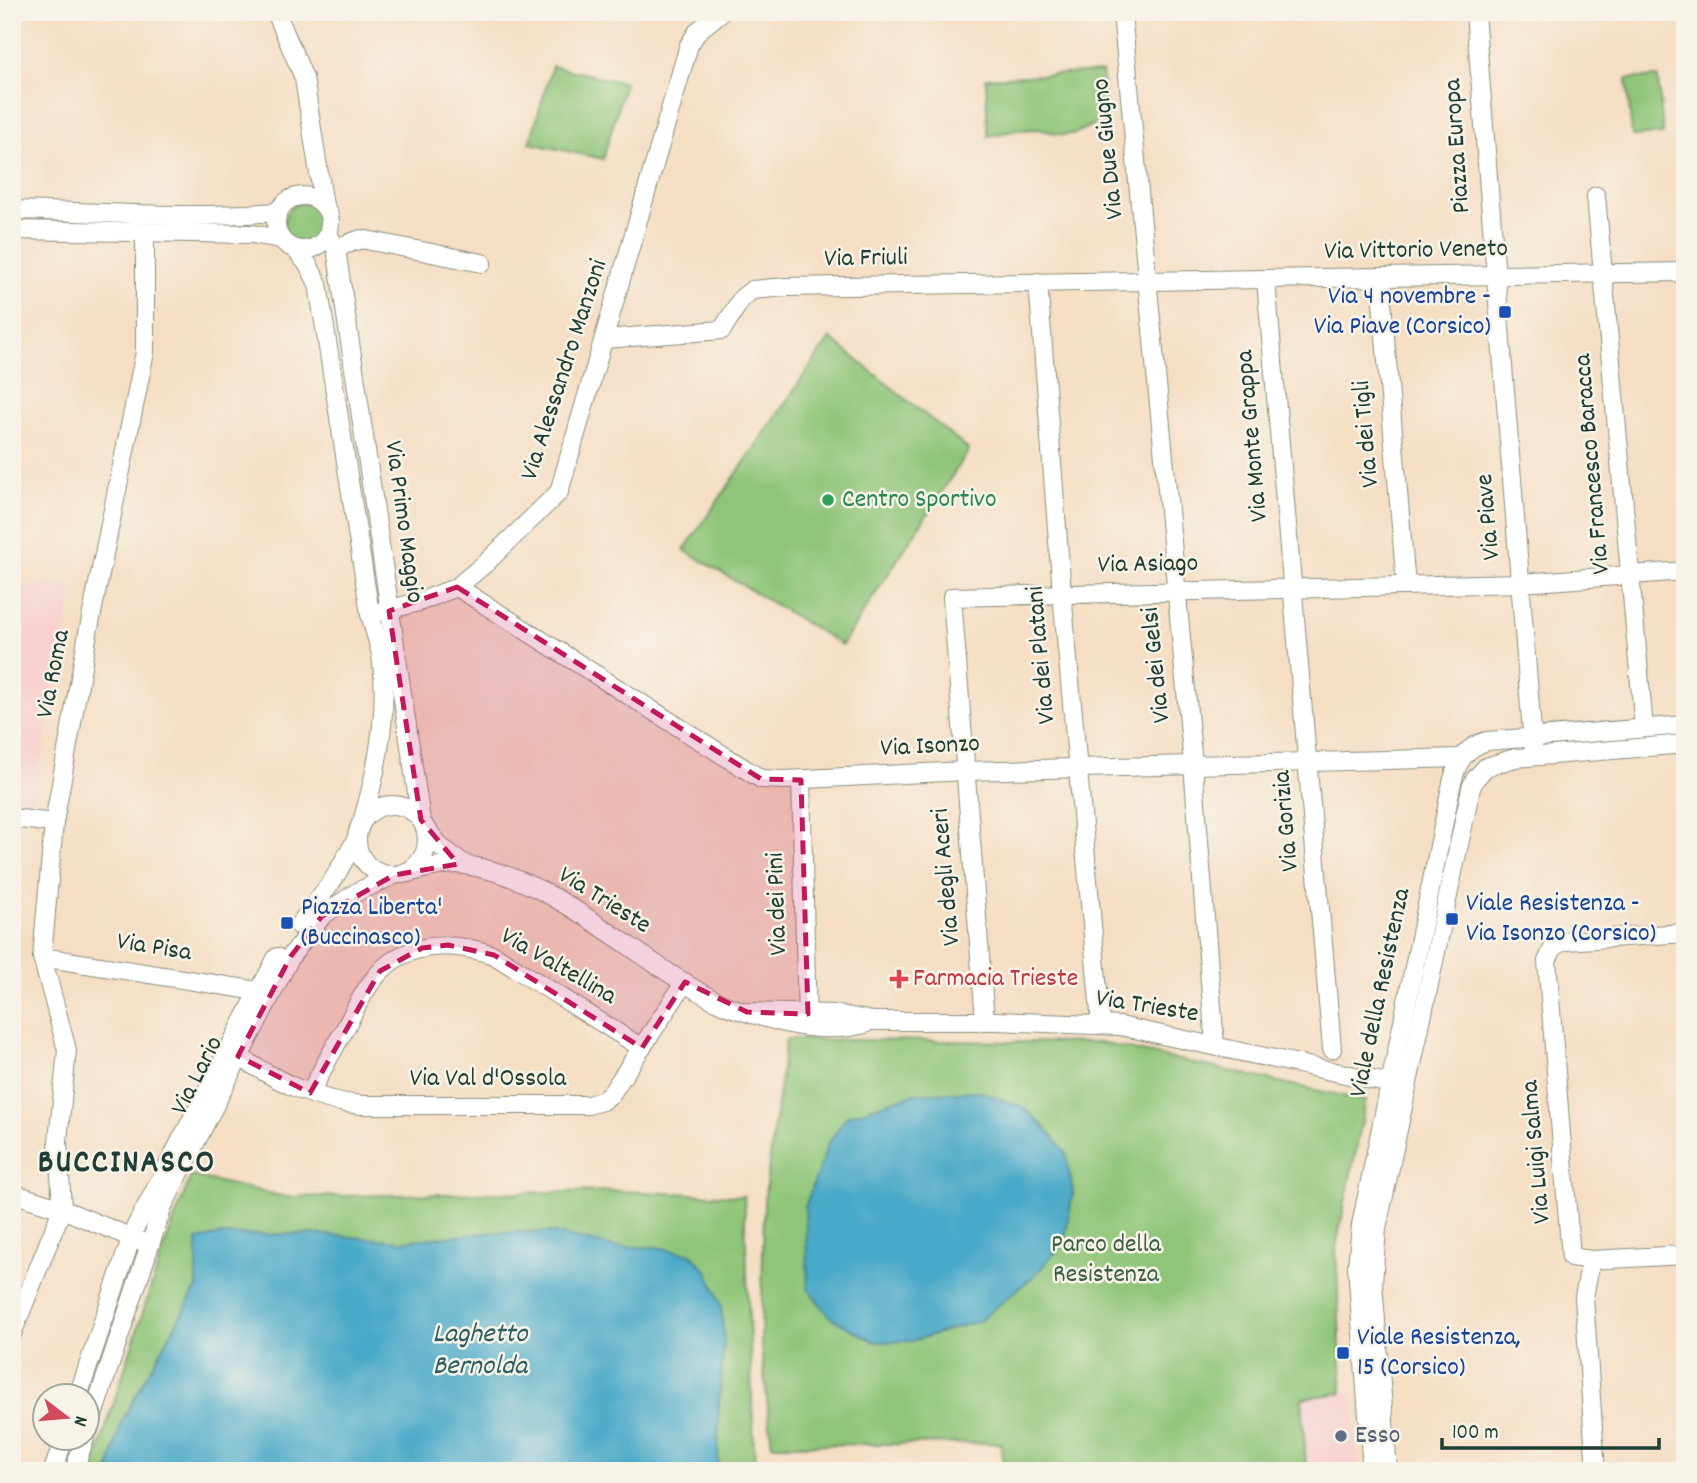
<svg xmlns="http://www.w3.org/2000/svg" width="1697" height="1483" font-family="Dekko,sans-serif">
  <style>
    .built { fill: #f7d0cf }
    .green { fill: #8fc578; stroke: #578156; stroke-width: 2 }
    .water { fill: #49a9c8; stroke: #34737e; stroke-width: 2 }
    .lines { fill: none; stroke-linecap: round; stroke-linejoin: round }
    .minor-casing { stroke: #8a8e7c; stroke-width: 20 }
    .minor { stroke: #fff; stroke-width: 18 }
    .marked { fill: #c2185b; fill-opacity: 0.2; stroke: #c2185b; stroke-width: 5; stroke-dasharray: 14 9; stroke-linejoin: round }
    .transit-dot { fill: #1a4fb4; stroke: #f7f3e8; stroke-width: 2.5 }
    .leisure-dot { fill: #2e9e5b; stroke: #f7f3e8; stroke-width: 2.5 }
    .health-dot { fill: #e0444e; stroke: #f7f3e8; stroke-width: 2.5 }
    .service-dot { fill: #5c6f8a; stroke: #f7f3e8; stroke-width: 2.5 }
    .labels { text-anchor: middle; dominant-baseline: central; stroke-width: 5; stroke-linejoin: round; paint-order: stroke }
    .street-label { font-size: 26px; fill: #1f3d34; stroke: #f7f3e8 }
    .transit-label { font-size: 26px; fill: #164399; stroke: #f7f3e8; text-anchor: start }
    .leisure-label { font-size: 26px; fill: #27864d; stroke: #f7f3e8; text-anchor: start }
    .health-label { font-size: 26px; fill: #be3a42; stroke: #f7f3e8; text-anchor: start }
    .park-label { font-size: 26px; fill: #3b5f45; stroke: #f7f3e8 }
    .service-label { font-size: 26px; fill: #4e5e75; stroke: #f7f3e8; text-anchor: start }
    .water-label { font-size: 28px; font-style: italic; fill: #2c5d60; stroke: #f7f3e8 }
    .district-label { font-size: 33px; font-weight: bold; letter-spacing: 2px; fill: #1f3d34; stroke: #f7f3e8 }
  </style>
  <rect width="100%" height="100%" fill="#f7f3e8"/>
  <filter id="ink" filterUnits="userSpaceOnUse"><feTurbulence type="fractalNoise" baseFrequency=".0143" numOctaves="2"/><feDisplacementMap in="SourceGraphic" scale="14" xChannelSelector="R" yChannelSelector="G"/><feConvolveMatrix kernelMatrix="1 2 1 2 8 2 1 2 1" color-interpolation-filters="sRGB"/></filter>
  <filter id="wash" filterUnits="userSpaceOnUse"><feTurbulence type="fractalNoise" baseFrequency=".00686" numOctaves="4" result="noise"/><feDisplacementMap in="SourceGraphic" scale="28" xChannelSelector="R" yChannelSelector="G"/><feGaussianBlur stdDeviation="1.57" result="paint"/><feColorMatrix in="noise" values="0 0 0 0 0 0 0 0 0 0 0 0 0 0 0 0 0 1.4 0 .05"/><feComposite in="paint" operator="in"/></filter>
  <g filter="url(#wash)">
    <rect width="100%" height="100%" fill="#f5dec3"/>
    <g class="built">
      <polygon points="12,586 74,586 33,803 12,802"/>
      <polygon points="1352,1392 1359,1471 1306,1471 1302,1398"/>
    </g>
    <g class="green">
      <polygon points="552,66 625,83 603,159 530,143"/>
      <polygon points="1102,72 1106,118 1076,133 1064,135 1038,129 1018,130 988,136 986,78"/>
      <polygon points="1658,77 1663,134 1632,136 1627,79"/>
      <circle cx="304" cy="223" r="20"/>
      <polygon points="830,338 969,450 842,645 684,550"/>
      <polygon points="786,1039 1101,1043 1366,1101 1336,1246 1342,1393 1302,1398 1306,1471 1003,1471 1001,1443 772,1445 761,1345 764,1202"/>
      <polygon points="191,1176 287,1197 617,1191 744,1196 755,1471 92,1471 163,1250"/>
    </g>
    <g class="water">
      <polygon points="978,1091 1023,1107 1045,1127 1066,1153 1073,1193 1064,1243 1034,1276 979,1321 912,1341 875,1342 831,1318 808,1289 805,1207 828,1144 847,1116 913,1094"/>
      <polygon points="495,1232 550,1232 615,1247 656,1247 691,1254 708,1272 721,1304 724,1342 719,1402 718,1467 704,1471 109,1471 121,1422 197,1287 197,1240 221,1235 314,1234 401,1241"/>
    </g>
  </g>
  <g filter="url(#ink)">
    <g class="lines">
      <defs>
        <g id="minor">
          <polyline points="276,12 304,78 324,206"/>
          <polyline points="1122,12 1193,765 1215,1045"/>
          <polyline points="1475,12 1533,745"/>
          <circle cx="303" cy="223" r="27"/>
          <polyline points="1596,196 1644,728"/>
          <path d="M12,210C100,212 190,219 277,212"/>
          <polyline points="12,230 252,234 280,239"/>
          <polyline points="328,234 336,248 421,820"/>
          <polyline points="336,248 361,239 482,263"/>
          <path d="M295,249L309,266L318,284L370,614C374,630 380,645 382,662C388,715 377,772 362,822"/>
          <polyline points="1380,278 1406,586"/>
          <polyline points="1266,280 1332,1049"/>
          <polyline points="1038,282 1062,593 1101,1024"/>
          <polyline points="605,339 722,330 742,298 752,290 786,287 1685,272"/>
          <polyline points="457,587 761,779 785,780 965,771 1461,758"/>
          <polyline points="370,614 419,602 457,587 487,562 559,492 689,45 698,31 721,12"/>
          <polyline points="801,780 807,1024"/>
          <circle cx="392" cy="840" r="35"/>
          <polyline points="12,818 54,823"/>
          <polyline points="425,827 441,847 466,865"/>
          <path d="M403,874C422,870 446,862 465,865C556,877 639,963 720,1003C735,1010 751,1013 766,1018C798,1028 832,1032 865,1024"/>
          <polyline points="299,925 333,880 357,838"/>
          <polyline points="1685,933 1565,941 1554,946 1547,961 1571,1257 1591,1260 1685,1255"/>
          <polyline points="42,957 258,991"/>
          <polyline points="747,1012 835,1014 873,1021 997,1021 1120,1026 1401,1086"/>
          <polyline points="985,1021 952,597 1521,583 1685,571"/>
          <path d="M238,1056C276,1080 317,1102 362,1105H588L602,1101L611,1094L685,982"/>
          <path d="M310,1093C322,1070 335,1046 348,1023C357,1005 366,987 379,973C409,939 456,943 494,955L642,1048"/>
          <polyline points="12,1193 62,1209 142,1242"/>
          <polyline points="1591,1260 1584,1297 1596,1471"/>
          <polyline points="12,1334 62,1209 58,1141 67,1050 42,957 54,823 88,633 145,352 145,232"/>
          <polyline points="78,1396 134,1230 277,957"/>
          <polyline points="88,1430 163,1206 291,956 322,916 357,892 394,875"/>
          <polyline points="53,1471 64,1438"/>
          <polyline points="74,1471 85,1438"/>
          <path d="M1372,1471L1357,1266L1361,1225L1445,817C1452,786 1452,750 1487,741L1685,725"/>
          <polyline points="1388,1471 1373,1283 1377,1228 1471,788 1475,779 1486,767 1515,758 1685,744"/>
        </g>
      </defs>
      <use href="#minor" class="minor-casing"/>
      <use href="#minor" class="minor"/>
    </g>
  </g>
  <path class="marked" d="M457,587L761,779L801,780L808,1014L747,1012L685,982L642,1048L494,955L448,945L422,948L380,971L310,1093L238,1056L291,956L322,916L394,875L458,864L421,820L389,611Z"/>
  <g class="transit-dot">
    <rect x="1498" y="305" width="14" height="14" rx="3.5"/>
    <rect x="1445" y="912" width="14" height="14" rx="3.5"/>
    <rect x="280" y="916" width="14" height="14" rx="3.5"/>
    <rect x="1336" y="1346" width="14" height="14" rx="3.5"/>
  </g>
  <circle class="leisure-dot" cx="828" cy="500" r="7"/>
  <path class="health-dot" d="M895.5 968.5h7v7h7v7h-7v7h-7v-7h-7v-7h7z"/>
  <circle class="service-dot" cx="1341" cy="1436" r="7"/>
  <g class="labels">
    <g class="street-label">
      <text transform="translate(1458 146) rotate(-94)">Piazza Europa</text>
      <text transform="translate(1109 149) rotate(-96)">Via Due Giugno</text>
      <text transform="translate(1416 251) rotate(-1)">Via Vittorio Veneto</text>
      <text transform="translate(866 259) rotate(-1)">Via Friuli</text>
      <text transform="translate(565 370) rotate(-72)">Via Alessandro Manzoni</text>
      <text transform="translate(1367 434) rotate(-95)">Via dei Tigli</text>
      <text transform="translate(1253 436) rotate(-95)">Via Monte Grappa</text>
      <text transform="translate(1593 464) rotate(-95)">Via Francesco Baracca</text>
      <text transform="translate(1489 517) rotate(-95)">Via Piave</text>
      <text transform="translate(403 522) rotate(82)">Via Primo Maggio</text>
      <text transform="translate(1148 565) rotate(-1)">Via Asiago</text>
      <text transform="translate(1042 655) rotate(-95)">Via dei Platani</text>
      <text transform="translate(1157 665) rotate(-96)">Via dei Gelsi</text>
      <text transform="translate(54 674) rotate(-79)">Via Roma</text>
      <text transform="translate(930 747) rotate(-3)">Via Isonzo</text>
      <text transform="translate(1287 821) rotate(-95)">Via Gorizia</text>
      <text transform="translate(947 877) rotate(-95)">Via degli Aceri</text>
      <text transform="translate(604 901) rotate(32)">Via Trieste</text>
      <text transform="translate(778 904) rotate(-92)">Via dei Pini</text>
      <text transform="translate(154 948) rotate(9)">Via Pisa</text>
      <text transform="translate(558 967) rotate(30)">Via Valtellina</text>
      <text transform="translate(1381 993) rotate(-78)">Viale della Resistenza</text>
      <text transform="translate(1147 1007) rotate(9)">Via Trieste</text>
      <text transform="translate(198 1076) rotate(-63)">Via Lario</text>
      <text x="488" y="1079">Via Val d'Ossola</text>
      <text transform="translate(1537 1152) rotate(-95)">Via Luigi Salma</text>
    </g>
    <g class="transit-label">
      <text x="1491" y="297" text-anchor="end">Via 4 novembre -<tspan x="1491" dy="30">Via Piave (Corsico)</tspan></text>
      <text x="1466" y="904">Viale Resistenza -<tspan x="1466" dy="30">Via Isonzo (Corsico)</tspan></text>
      <text x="301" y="908">Piazza Liberta'<tspan x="301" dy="30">(Buccinasco)</tspan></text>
      <text x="1357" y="1338">Viale Resistenza,<tspan x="1357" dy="30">15 (Corsico)</tspan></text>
    </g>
    <g class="leisure-label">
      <text x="842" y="500">Centro Sportivo</text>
    </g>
    <g class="health-label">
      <text x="913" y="979">Farmacia Trieste</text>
    </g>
    <g class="park-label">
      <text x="1106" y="1245">Parco della<tspan x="1106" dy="30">Resistenza</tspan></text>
    </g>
    <g class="service-label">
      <text x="1355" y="1436">Esso</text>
    </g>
    <g class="water-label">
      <text x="480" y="1336">Laghetto<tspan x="480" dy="32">Bernolda</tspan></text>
    </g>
    <g class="district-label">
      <text x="127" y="1164">BUCCINASCO</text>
    </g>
  </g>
  <rect width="1697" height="1483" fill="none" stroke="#f7f3e8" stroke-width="42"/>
  <g transform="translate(66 1417) rotate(106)"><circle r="33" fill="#f7f3e8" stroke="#a1aaa0" stroke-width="2"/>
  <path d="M0-5L12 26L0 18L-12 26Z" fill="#d1495b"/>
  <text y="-10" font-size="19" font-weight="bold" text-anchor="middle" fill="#1f3d34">N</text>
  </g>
  <path d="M1442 1438v10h217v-10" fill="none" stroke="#1f3d34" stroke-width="3.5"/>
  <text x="1452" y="1438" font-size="21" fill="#1f3d34" stroke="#f7f3e8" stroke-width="5" paint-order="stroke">100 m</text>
</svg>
